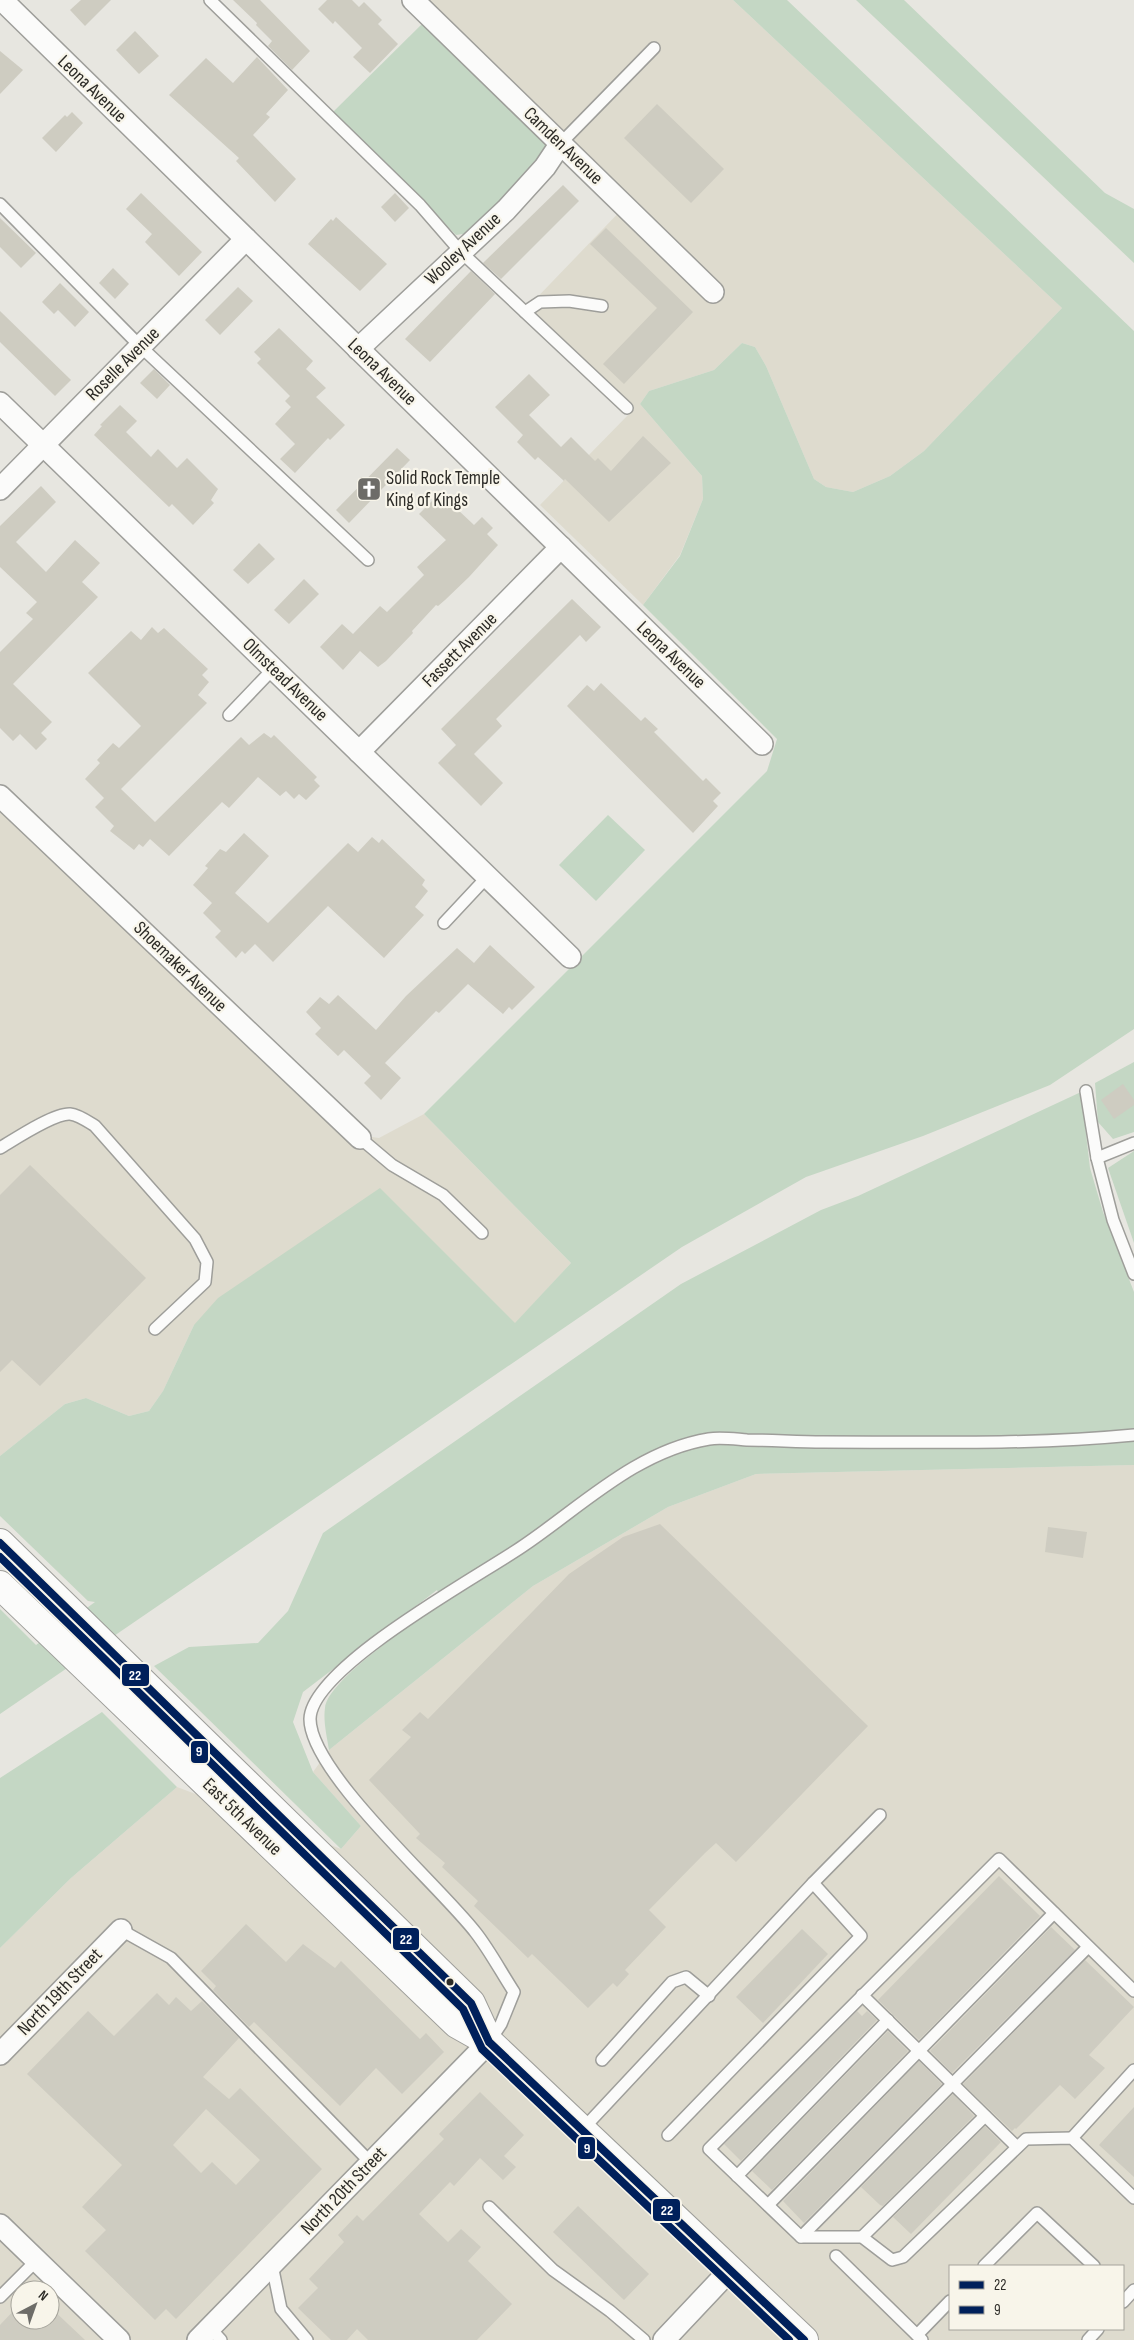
<svg xmlns="http://www.w3.org/2000/svg" width="1134" height="2340" font-family="'Sofia Sans Condensed',sans-serif">
  <style>
    .built { fill: #dedbce; fill-rule: evenodd }
    .green { fill: #c4d7c4 }
    .building { fill: #ceccc1; fill-rule: evenodd }
    .lines { fill: none; stroke-linecap: round; stroke-linejoin: round }
    .service-casing { stroke: #9e9e9a; stroke-width: 14 }
    .minor-casing { stroke: #9e9e9a; stroke-width: 24 }
    .secondary-casing { stroke: #9e9e9a; stroke-width: 30 }
    .service { stroke: #fbfbfa; stroke-width: 11 }
    .minor { stroke: #fbfbfa; stroke-width: 21 }
    .secondary { stroke: #fbfbfa; stroke-width: 28 }
    .bus-1-casing { stroke: #f8f5ea; stroke-width: 11 }
    .bus-2-casing { stroke: #f8f5ea; stroke-width: 11 }
    .bus-1 { stroke: #00205b; stroke-width: 8 }
    .bus-2 { stroke: #00205b; stroke-width: 8 }
    .bus-dot { fill: #2c2b27; stroke: #f8f5ea; stroke-width: 2 }
    .labels { text-anchor: middle; dominant-baseline: central; stroke-width: 4.5; stroke-linejoin: round; paint-order: stroke }
    .street-label { font-size: 19px; fill: #2c2b27; stroke: #f8f5ea }
    .poi-label { font-size: 19px; fill: #2c2b27; stroke: #f8f5ea; text-anchor: start }
    .line-badge { stroke: #f8f5ea; stroke-width: 2 }
    .badge-label { font-size: 14px; text-anchor: middle; font-weight: bold; fill: #fff }
  </style>
  <rect width="100%" height="100%" fill="#e7e6e0"/>
  <g class="built">
    <polygon points="418,0 733,0 1062,308 924,451 890,476 853,492 826,487 814,479 766,366 755,347 742,343 714,370 649,391 640,404 702,476 703,499 680,555 643,605 540,505 628,415 525,310 628,203"/>
    <polygon points="0,792 350,1134 379,1138 424,1114 571,1263 516,1323 194,1325 163,1391 149,1411 129,1416 86,1398 65,1404 0,1456"/>
    <path d="M1134,1465V2340H0V1948L71,1878L177,1787L341,1849L361,1826L313,1772L329,1750L533,1586L668,1507L756,1474ZM950,2266H1123V2329H950ZM20,2290H50V2320H20Z"/>
  </g>
  <g class="green">
    <polygon points="733,0 787,0 1134,331 1134,1029 1050,1085 923,1136 806,1177 682,1247 0,1714 0,1609 36,1645 95,1602 88,1601 0,1516 0,1456 65,1404 86,1398 129,1416 149,1411 163,1391 194,1325 218,1298 380,1188 515,1323 571,1263 424,1114 767,771 777,739 643,605 680,556 703,499 702,476 640,404 649,391 714,370 742,343 755,347 766,366 814,479 826,487 853,492 890,476 924,451 1062,308"/>
    <polygon points="856,0 904,0 1105,193 1134,209 1134,263"/>
    <polygon points="423,23 551,149 469,233 456,235 333,112"/>
    <polygon points="608,815 645,850 596,901 559,865"/>
    <polygon points="1134,1062 1134,1132 1113,1139 1098,1122 1095,1083"/>
    <path d="M1081,1092L1090,1168L1103,1212L1134,1292V1465L756,1474L668,1507L533,1586L329,1750C327,1737 323,1721 325,1708C328,1679 418,1620 443,1602L437,1590L303,1692L293,1722L313,1772L361,1826L341,1849L154,1666L189,1647L258,1643L288,1611L323,1533L681,1284L821,1210L858,1196Z"/>
    <polygon points="1134,1151 1134,1243 1108,1168"/>
    <polygon points="102,1712 177,1787 71,1878 0,1948 0,1778"/>
  </g>
  <g class="building">
    <polygon points="81,0 111,0 85,26 70,10"/>
    <polygon points="233,0 260,0 310,51 292,70 268,46 272,41 256,25 257,23"/>
    <polygon points="327,0 352,0 359,7 364,2 382,20 378,24 398,44 370,73 353,57 362,48 335,21 333,24 318,9"/>
    <polygon points="135,31 159,56 139,74 116,50"/>
    <polygon points="0,51 23,70 0,94"/>
    <polygon points="257,57 288,90 266,114 270,117 253,135 296,179 275,202 236,161 239,158 169,95 206,58 233,83"/>
    <polygon points="657,104 724,169 691,203 624,138"/>
    <polygon points="72,112 83,123 56,152 42,138 65,115 67,117"/>
    <polygon points="563,185 579,201 501,279 483,263"/>
    <polygon points="141,193 202,252 179,276 145,242 152,234 126,209"/>
    <polygon points="395,193 409,208 395,222 381,207"/>
    <polygon points="336,217 387,264 360,291 308,244 331,219 333,221"/>
    <polygon points="0,218 36,253 21,268 0,247"/>
    <polygon points="606,228 693,312 624,384 603,364 657,308 590,244"/>
    <polygon points="113,268 129,284 115,299 99,283"/>
    <polygon points="471,271 495,294 430,362 405,339"/>
    <polygon points="60,283 89,312 75,327 58,310 54,314 42,302"/>
    <polygon points="238,287 253,301 220,335 205,320"/>
    <polygon points="0,311 71,380 55,396 0,342"/>
    <polygon points="279,328 313,361 306,369 326,388 316,397 345,425 330,440 328,438 295,473 280,459 295,444 275,424 291,407 285,401 290,396 257,363 261,359 254,352"/>
    <polygon points="154,369 170,385 157,399 140,383"/>
    <polygon points="529,374 550,395 529,415 561,447 571,437 595,461 598,458 611,471 643,436 671,463 609,522 565,479 564,481 538,457 535,460 517,442 523,435 495,407"/>
    <polygon points="120,405 137,421 126,432 151,457 158,449 177,468 187,458 218,489 211,500 214,503 193,525 172,504 169,507 94,435 102,426 100,425"/>
    <polygon points="397,448 410,460 349,523 336,510"/>
    <polygon points="41,486 56,502 16,542 46,572 75,540 100,563 82,582 98,597 13,684 52,722 41,733 47,739 36,750 20,734 13,741 0,728 0,652 33,619 26,613 37,602 0,567 0,526"/>
    <polygon points="440,493 474,525 482,517 493,528 487,534 498,545 469,577 445,600 438,606 436,605 412,631 413,633 386,661 378,667 360,651 343,670 320,647 342,624 353,634 380,606 387,612 424,575 417,567 446,540 419,514"/>
    <polygon points="259,543 275,559 248,584 233,570"/>
    <polygon points="304,579 319,594 289,624 274,610"/>
    <polygon points="572,599 601,627 586,642 580,635 496,719 502,726 474,754 503,783 481,806 438,763 456,745 441,729"/>
    <polygon points="152,627 158,633 164,628 208,669 202,675 209,682 198,695 207,703 121,789 155,822 241,737 249,745 264,733 271,738 274,735 317,777 314,780 320,786 306,800 299,794 294,799 286,791 280,796 258,777 229,808 222,802 169,856 150,839 143,847 139,844 134,850 110,831 114,826 95,807 104,798 85,779 100,763 97,760 113,743 119,748 141,726 88,673 131,631 141,640"/>
    <polygon points="601,683 641,721 645,717 658,729 654,732 703,781 706,778 721,793 713,801 718,806 693,833 567,706 587,685 594,691"/>
    <polygon points="244,833 269,856 235,893 268,923 348,843 358,852 372,837 379,843 382,839 425,880 422,885 428,891 415,907 424,915 384,958 328,906 273,962 255,944 245,954 242,951 236,958 215,937 221,931 203,913 212,903 193,885 208,868 205,866 220,849 226,852"/>
    <polygon points="490,945 535,987 512,1010 509,1007 503,1014 468,984 439,1013 436,1011 385,1063 401,1078 381,1100 364,1083 371,1076 344,1050 338,1056 315,1034 321,1028 306,1012 320,997 329,1004 338,995 376,1030 406,996 457,948 474,963"/>
    <polygon points="1123,1084 1134,1100 1134,1105 1114,1119 1101,1100"/>
    <polygon points="30,1165 146,1278 40,1386 12,1360 0,1372 0,1195"/>
    <polygon points="660,1524 868,1726 736,1862 716,1843 705,1853 649,1910 666,1927 625,1970 629,1974 617,1987 613,1983 588,2008 532,1954 528,1958 474,1906 478,1901 442,1867 445,1863 416,1838 420,1834 369,1780 411,1737 402,1730 420,1712 428,1719 569,1574 623,1537"/>
    <polygon points="1048,1527 1087,1532 1083,1558 1045,1552"/>
    <polygon points="999,1876 1040,1916 919,2040 878,2000"/>
    <polygon points="246,1924 286,1962 303,1944 335,1968 341,1961 420,2039 426,2033 444,2052 402,2094 376,2068 340,2106 254,2022 249,2027 213,1990 216,1986 201,1971"/>
    <polygon points="1051,1927 1075,1950 952,2073 930,2051"/>
    <polygon points="802,1929 828,1954 763,2023 736,1997"/>
    <polygon points="1085,1960 1134,2007 1089,2055 1105,2068 1075,2099 1060,2085 1016,2129 1015,2128 1012,2131 963,2084"/>
    <path d="M157,1993L169,2005L176,1997L191,2011L202,2001L239,2038L203,2077L229,2099L240,2088L322,2169L176,2319L166,2309L155,2320L85,2251L106,2230L82,2207L122,2165L27,2074L88,2011L114,2036ZM206,2109L260,2160L236,2185L212,2162L201,2173L173,2145Z"/>
    <polygon points="857,2011 862,2016 867,2011 877,2020 741,2161 724,2144"/>
    <polygon points="888,2031 908,2051 772,2190 752,2171"/>
    <polygon points="919,2061 942,2084 804,2223 783,2201"/>
    <polygon points="480,2092 524,2135 504,2156 516,2167 503,2180 480,2158 454,2186 450,2182 419,2214 448,2242 461,2229 481,2247 468,2261 512,2304 477,2340 368,2340 357,2329 347,2340 331,2340 298,2308 318,2288 309,2279 344,2242 338,2235 357,2215 363,2221 444,2139 439,2134"/>
    <polygon points="953,2094 974,2116 883,2206 880,2205 861,2187"/>
    <polygon points="1134,2107 1134,2177 1099,2145"/>
    <polygon points="985,2126 1001,2142 911,2234 893,2217"/>
    <polygon points="578,2206 649,2274 624,2300 553,2232"/>
    <polygon points="20,2304 20,2320 50,2320 50,2307 85,2340 0,2340 0,2325"/>
  </g>
  <g class="lines">
    <defs>
      <g id="service">
        <polyline points="210,0 420,205 460,251 627,408"/>
        <polyline points="561,143 654,48"/>
        <polyline points="0,204 140,346 368,560"/>
        <polyline points="525,312 540,302 569,301 602,306"/>
        <polyline points="229,715 273,669"/>
        <polyline points="444,923 487,877"/>
        <polyline points="1086,1091 1097,1158 1113,1220 1134,1274"/>
        <polyline points="360,1138 392,1165 443,1195 482,1233"/>
        <path d="M0,1148C15,1139 54,1113 70,1114C79,1115 87,1121 95,1126L195,1239L207,1262L205,1282L155,1329"/>
        <polyline points="1097,1158 1134,1143"/>
        <polyline points="121,1930 171,1958 371,2163"/>
        <polyline points="1134,1991 999,1859 709,2149 801,2237 862,2237 892,2260 903,2257 1026,2139 1072,2138 1134,2198"/>
        <polyline points="862,1995 1017,2147"/>
        <path d="M489,2042L501,2024L514,1992C501,1972 490,1951 476,1933C442,1888 310,1773 310,1719C311,1667 481,1575 523,1546C581,1507 636,1451 709,1439C720,1437 734,1439 747,1440C772,1440 797,1442 823,1442C927,1442 1031,1445 1134,1435"/>
        <polyline points="602,2060 672,1982 686,1977 709,1996"/>
        <polyline points="582,2130 813,1883 880,1815"/>
        <polyline points="668,2135 861,1936 813,1883"/>
        <polyline points="1072,2138 1134,2070"/>
        <polyline points="737,2176 888,2020"/>
        <polyline points="768,2205 1054,1913"/>
        <polyline points="489,2207 553,2270 610,2311 644,2340"/>
        <polyline points="801,2237 1088,1947"/>
        <polyline points="862,2237 985,2116"/>
        <polyline points="836,2256 922,2340"/>
        <polyline points="272,2265 281,2309 307,2340"/>
        <polyline points="984,2266 1037,2213 1094,2266"/>
        <polyline points="0,2297 37,2260"/>
        <polyline points="1123,2302 1134,2290"/>
        <polyline points="210,2328 221,2340"/>
        <polyline points="917,2335 950,2301"/>
        <polyline points="1088,2340 1098,2329"/>
      </g>
      <g id="minor">
        <polyline points="2,0 762,744"/>
        <polyline points="413,0 713,292"/>
        <polyline points="358,349 506,210 545,167 561,143"/>
        <polyline points="0,403 570,957"/>
        <polyline points="0,489 246,239"/>
        <polyline points="359,752 561,547"/>
        <polyline points="0,796 360,1138"/>
        <polyline points="0,2054 121,1930"/>
        <polyline points="0,2225 119,2340"/>
        <polyline points="198,2340 489,2042"/>
        <polyline points="664,2340 730,2270"/>
      </g>
      <g id="secondary">
        <polyline points="0,1543 471,2003 489,2042"/>
        <polyline points="0,1585 457,2024 489,2042 804,2340"/>
      </g>
    </defs>
    <use href="#service" class="service-casing"/>
    <use href="#minor" class="minor-casing"/>
    <use href="#secondary" class="secondary-casing"/>
    <use href="#service" class="service"/>
    <use href="#minor" class="minor"/>
    <use href="#secondary" class="secondary"/>
    <defs>
      <polyline id="bus-1" points="0,1543 471,2003 489,2042 804,2340"/>
      <polyline id="bus-2" points="0,1557 463,2009 482,2049 789,2340"/>
    </defs>
    <use href="#bus-1" class="bus-1-casing"/>
    <use href="#bus-2" class="bus-2-casing"/>
    <use href="#bus-1" class="bus-1"/>
    <use href="#bus-2" class="bus-2"/>
  </g>
  <defs>
    <symbol id="church-square" viewBox="-11 -11 22 22"><rect x="-9" y="-9" width="18" height="18" rx="4" fill="#6d6c68" stroke="#f8f5ea"/><path d="M-1.2-6h2.4v3.5h3.3v2.4h-3.3V6h-2.4V-.1h-3.3v-2.4h3.3Z" fill="#fff"/></symbol>
  </defs>
  <g fill-rule="evenodd">
    <use href="#church-square" x="355" y="475" width="28" height="28"/>
  </g>
  <circle class="bus-dot" cx="450" cy="1982" r="4.5"/>
  <g class="labels">
    <g class="street-label">
      <text transform="translate(92 89) rotate(44)">Leona Avenue</text>
      <text transform="translate(563 146) rotate(44)">Camden Avenue</text>
      <text transform="translate(463 249) rotate(-43)">Wooley Avenue</text>
      <text transform="translate(123 364) rotate(-45)">Roselle Avenue</text>
      <text transform="translate(382 372) rotate(44)">Leona Avenue</text>
      <text transform="translate(460 650) rotate(-45)">Fassett Avenue</text>
      <text transform="translate(671 655) rotate(44)">Leona Avenue</text>
      <text transform="translate(285 680) rotate(44)">Olmstead Avenue</text>
      <text transform="translate(180 967) rotate(44)">Shoemaker Avenue</text>
      <text transform="translate(242 1817) rotate(44)">East 5th Avenue</text>
      <text transform="translate(60 1992) rotate(-46)">North 19th Street</text>
      <text transform="translate(344 2191) rotate(-46)">North 20th Street</text>
    </g>
    <g class="poi-label">
      <text x="386" y="478">Solid Rock Temple<tspan x="386" dy="22">King of Kings</tspan></text>
    </g>
  </g>
  <g class="line-badge">
    <rect x="121" y="1663" width="29" height="24" rx="5" fill="#00205b"/>
    <rect x="190" y="1740" width="19" height="24" rx="5" fill="#00205b"/>
    <rect x="392" y="1927" width="28" height="24" rx="5" fill="#00205b"/>
    <rect x="577" y="2136" width="19" height="24" rx="5" fill="#00205b"/>
    <rect x="652" y="2198" width="29" height="24" rx="5" fill="#00205b"/>
  </g>
  <g class="badge-label">
    <text x="135" y="1680">22</text>
    <text x="199" y="1756">9</text>
    <text x="406" y="1944">22</text>
    <text x="587" y="2153">9</text>
    <text x="667" y="2215">22</text>
  </g>
  <rect x="949" y="2265" width="175" height="65" fill="#f8f5ea" stroke="#a6a49c"/>
  <rect x="959" y="2281" width="25" height="8" fill="#00205b" stroke="#a6a49c"/>
  <text x="994" y="2290" font-size="15" fill="#2c2b27">22</text>
  <rect x="959" y="2306" width="25" height="8" fill="#00205b" stroke="#a6a49c"/>
  <text x="994" y="2315" font-size="15" fill="#2c2b27">9</text>
  <g transform="translate(35 2305) rotate(41)"><circle r="24" fill="#f8f5ea" stroke="#a6a49c"/>
  <path d="M0-4L9 19L0 12L-9 19Z" fill="#6d6c68"/>
  <text y="-8" font-size="14" font-weight="bold" text-anchor="middle" fill="#2c2b27">N</text>
  </g>
</svg>
